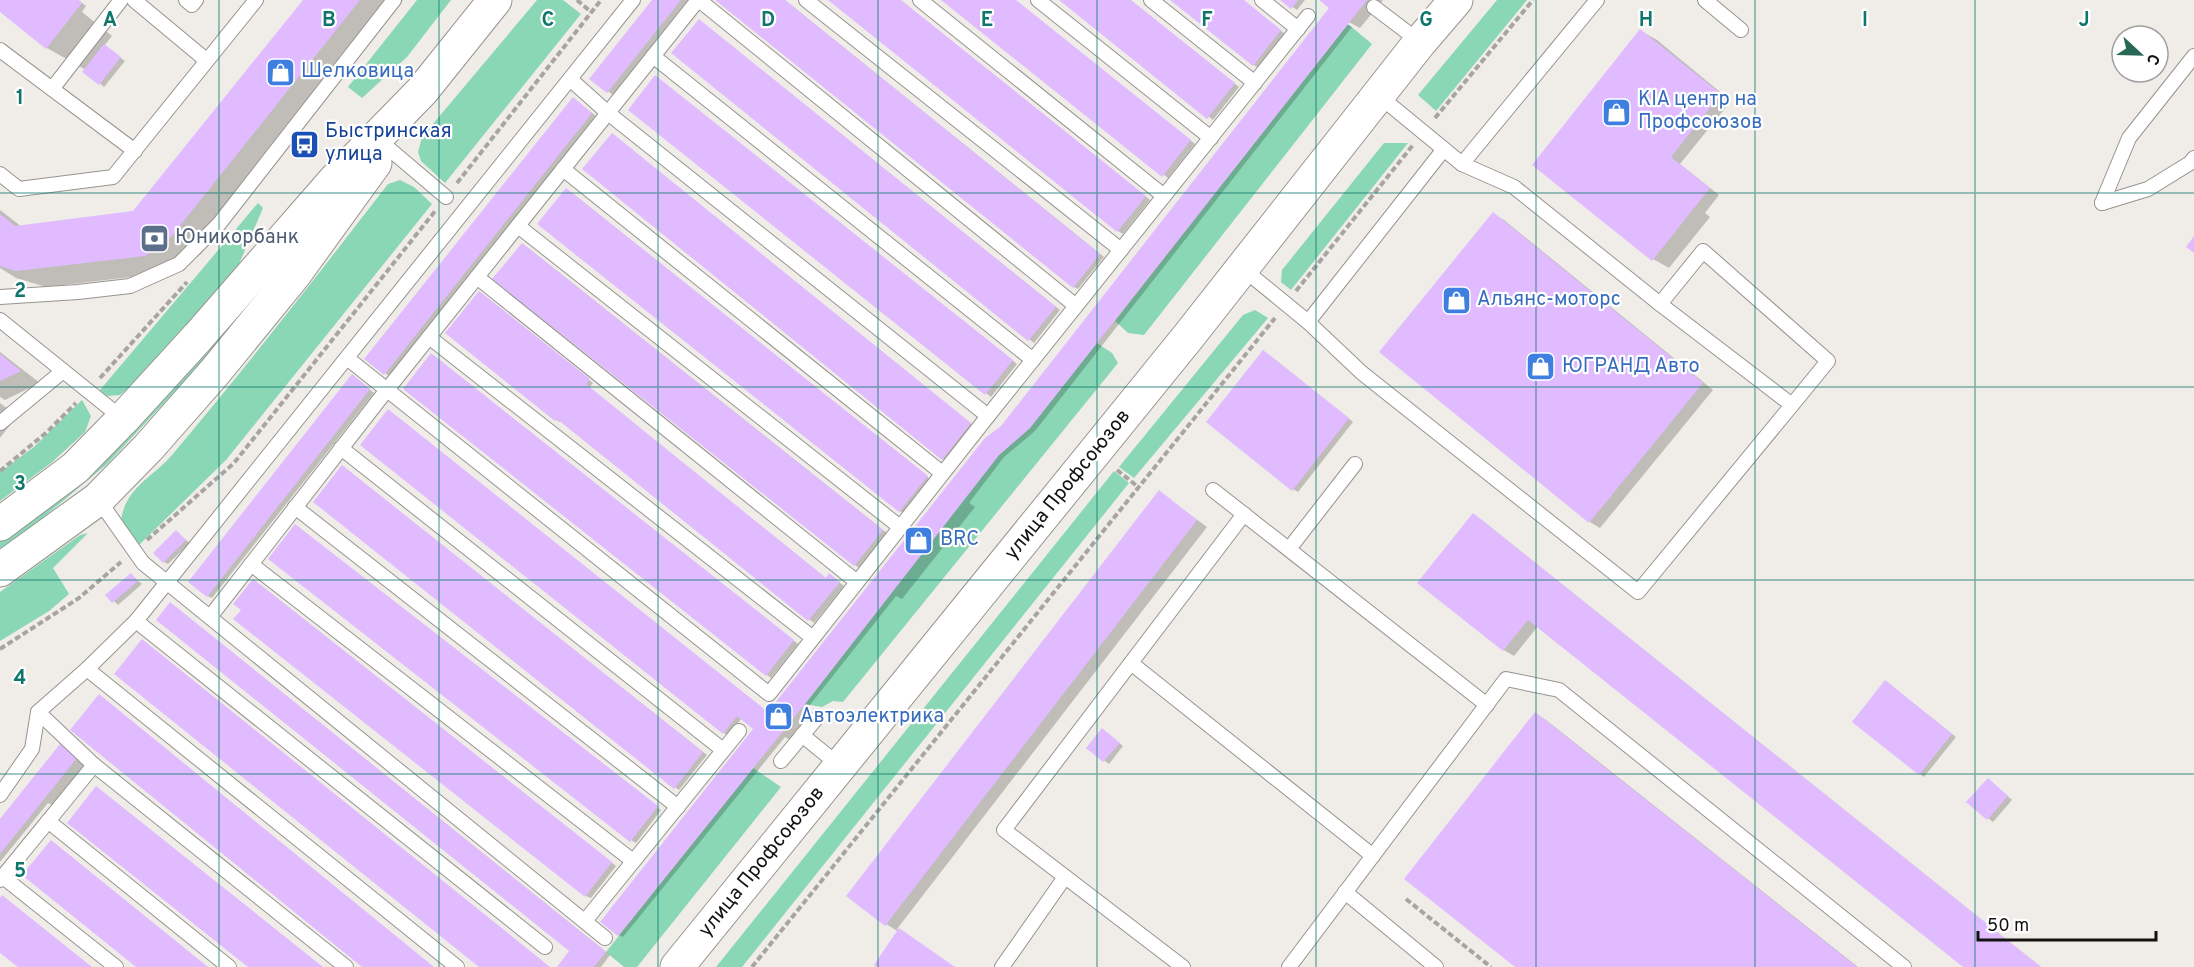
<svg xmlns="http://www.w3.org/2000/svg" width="2194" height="967" font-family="Overpass,sans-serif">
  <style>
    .green { fill: #89d7b4 }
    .shadow { fill: #0003 }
    .building { fill: #e0bbff }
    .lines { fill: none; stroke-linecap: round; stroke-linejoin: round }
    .service-casing { stroke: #979490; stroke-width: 16 }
    .secondary-casing { stroke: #979490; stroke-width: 35 }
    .path { stroke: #a7a4a1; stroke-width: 4; stroke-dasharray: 6 3; stroke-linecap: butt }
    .service { stroke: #fff; stroke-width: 14 }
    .secondary { stroke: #fff; stroke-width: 33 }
    .grid { fill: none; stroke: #0f766e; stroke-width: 1.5; stroke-opacity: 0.55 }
    .labels { text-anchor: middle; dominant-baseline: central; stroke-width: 4.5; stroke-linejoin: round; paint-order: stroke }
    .shop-label { font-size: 20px; fill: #366cbe; stroke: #fff; text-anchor: start }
    .transit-label { font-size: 20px; fill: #164399; stroke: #fff; text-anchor: start }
    .service-label { font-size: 20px; fill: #4e5e75; stroke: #fff; text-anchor: start }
    .street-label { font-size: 20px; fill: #141211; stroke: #fff }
    .grid-label { font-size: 20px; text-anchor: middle; font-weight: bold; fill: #0f766e; stroke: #fff; stroke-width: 4.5; stroke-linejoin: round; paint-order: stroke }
  </style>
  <rect width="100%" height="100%" fill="#f0ede8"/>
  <g class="green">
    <polygon points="417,0 451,0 407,57 362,98 348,87"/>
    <polygon points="537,0 563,0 581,14 445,183 421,161 418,152 422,137"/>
    <polygon points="1497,0 1527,0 1436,111 1418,95"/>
    <polygon points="1348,24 1372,44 1144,335 1128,333 1115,321"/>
    <polygon points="1384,143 1408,143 1291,290 1281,282 1282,270"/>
    <path d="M400,180L414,187L432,204L226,460L138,546L121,521C125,488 152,478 172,455C247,366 317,276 388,184Z"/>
    <polygon points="258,203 263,208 239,264 137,381 120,395 107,396 100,390"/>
    <polygon points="292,252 193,372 107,464 32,527 0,549 0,541 27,522"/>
    <polygon points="1255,310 1268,318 1134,478 1119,467 1243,315"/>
    <polygon points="1097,343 1112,353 1118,363 843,702 833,701 822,707 805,704 999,455 1030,428"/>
    <polygon points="82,400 91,416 85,432 51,463 0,501 0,472 34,447"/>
    <polygon points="1114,471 1129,483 742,967 716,967"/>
    <polygon points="88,533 53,568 69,594 49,611 0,641 0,592 80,535"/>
    <polygon points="753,768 781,787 637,967 624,967 606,952"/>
  </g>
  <g class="shadow">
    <polygon points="0,0 78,0 86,6 82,12 112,36 104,46 125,61 104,87 86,70 47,48 0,11"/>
    <polygon points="305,0 403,0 201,254 175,272 46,287 16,278 0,268 0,210 22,227 133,213"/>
    <polygon points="654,0 688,0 613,95 591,79"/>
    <polygon points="718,0 785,0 1104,257 1078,289 1074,287"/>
    <polygon points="830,0 900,0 1150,200 1123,234 1118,231"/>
    <polygon points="943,0 1015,0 1195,144 1168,178"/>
    <polygon points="1061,0 1130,0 1239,87 1213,120"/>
    <polygon points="1173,0 1243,0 1285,34 1258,68"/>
    <polygon points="1283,0 1305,0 1297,10"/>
    <polygon points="1322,0 1383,0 1360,28 1343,19 1341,21 1352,27 1035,431 1004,457 969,503 975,507 902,599 896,596 802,715 807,719 790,740 785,737 623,937 618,935 755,729 742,718 728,736 724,733 362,444 769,713 1002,427 1331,8"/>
    <polygon points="700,21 1060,310 1034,343 673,53"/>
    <polygon points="1641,31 1657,40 1731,101 1680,164 1719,195 1705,213 1710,217 1669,268 1653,259"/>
    <polygon points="656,77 1017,364 991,397 630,109"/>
    <polygon points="578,102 596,116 389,376 385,373"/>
    <polygon points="617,138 975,427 947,461 942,458"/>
    <polygon points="571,192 931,480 904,514 539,224"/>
    <polygon points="1493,214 1504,220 1713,390 1600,528 1590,522 1381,352"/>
    <polygon points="527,247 887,533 859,568 494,279"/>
    <polygon points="480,292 593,383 589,388 827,579 834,578 844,586 814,623 562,421 560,422 556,420"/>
    <polygon points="0,352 40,383 5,400 0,397"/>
    <polygon points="1268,354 1353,422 1298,492 1293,489"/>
    <polygon points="436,358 798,644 771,678 767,675"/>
    <polygon points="357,379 374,393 212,598 207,596"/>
    <polygon points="0,403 17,416 0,438"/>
    <polygon points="347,470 707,755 679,790 675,787"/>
    <polygon points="1159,492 1207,527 897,929 953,967 880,967 899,932 886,924"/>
    <polygon points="1473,515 1483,521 2041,967 1965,967 1538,626 1514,656 1504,650 1419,583"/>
    <polygon points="300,529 661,810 636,843 631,840"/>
    <polygon points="176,532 190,543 168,564 164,562"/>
    <polygon points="131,575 142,584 118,605 108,595"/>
    <polygon points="258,583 616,866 591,898 586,896"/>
    <polygon points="175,607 610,955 601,967 558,967 571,951"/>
    <polygon points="1890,685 1956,737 1924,777 1920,774"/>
    <polygon points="1536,714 1546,720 1858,967 1517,967"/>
    <polygon points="1107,733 1123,746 1109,764 1088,748"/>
    <polygon points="60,746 87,765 54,806 48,803 0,862 0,821"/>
    <polygon points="1988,779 2012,800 1993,822 1968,802"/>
  </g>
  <g class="building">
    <polygon points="0,0 79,0 82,3 46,49 0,12"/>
    <polygon points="303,0 360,0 171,237 145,256 16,271 0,266 0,214 15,226 133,211"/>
    <polygon points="652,0 681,0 607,93 589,79"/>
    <polygon points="715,0 785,0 1100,254 1073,288"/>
    <polygon points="828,0 901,0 1146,196 1117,232"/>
    <polygon points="941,0 1016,0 1191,140 1162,177"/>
    <polygon points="1059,0 1131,0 1235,83 1207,119"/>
    <polygon points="1170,0 1244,0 1281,30 1253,66"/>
    <polygon points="1280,0 1298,0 1291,9"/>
    <polygon points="1319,0 1367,0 1030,428 999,455 805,704 618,936 600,922 753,729 737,716 723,734 360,445 388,409 768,712 985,438 1001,426 1329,8"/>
    <polygon points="699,19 1056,307 1028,341 671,53"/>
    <polygon points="1640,29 1721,94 1671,157 1710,188 1652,261 1532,165"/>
    <polygon points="104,44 121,57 99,85 82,72"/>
    <polygon points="655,75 1013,360 985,395 628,110"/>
    <polygon points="573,97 592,113 384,375 364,359"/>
    <polygon points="612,133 971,423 942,460 582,169"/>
    <polygon points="566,188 928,476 899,512 537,224"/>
    <polygon points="1493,212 1703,383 1589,523 1379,352"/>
    <polygon points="2194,236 2194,253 2186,247"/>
    <polygon points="522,243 883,530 854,566 492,279"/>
    <polygon points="479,291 590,379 586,384 826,578 829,573 840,582 808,621 557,419 555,421 445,333"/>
    <polygon points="1263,350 1349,418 1292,491 1206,422"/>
    <polygon points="431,353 794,640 766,676 403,389"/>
    <polygon points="0,354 21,371 0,381"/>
    <polygon points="352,374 370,389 207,597 188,582"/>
    <polygon points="342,465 703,752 674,789 313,502"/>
    <polygon points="1159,490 1197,520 885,926 846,896"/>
    <polygon points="1473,513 1558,581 2041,967 1963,967 1528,620 1503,651 1417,583"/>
    <polygon points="295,524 658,806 630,842 268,559"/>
    <polygon points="176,530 186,540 163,563 153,553"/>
    <polygon points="131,573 138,581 112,603 105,595"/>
    <polygon points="253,579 612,862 585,897 233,619 241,610 233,604"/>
    <polygon points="170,602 606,952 594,967 557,967 569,951 156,620"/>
    <polygon points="142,639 550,967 479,967 114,674"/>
    <polygon points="1885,680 1952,734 1919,775 1852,722"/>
    <polygon points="99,694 434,967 362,967 70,730"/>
    <polygon points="1535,712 1857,967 1515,967 1404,879"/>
    <polygon points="1102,728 1120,743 1103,762 1086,748"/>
    <polygon points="60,744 77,758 0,854 0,819"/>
    <polygon points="1988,778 2008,796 1987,820 1966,802"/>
    <polygon points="96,786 323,967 248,967 67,823"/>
    <polygon points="51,840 208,967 136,967 22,875"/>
    <polygon points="2,895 92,967 18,967 0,953 0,898"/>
    <polygon points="899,928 955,967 877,967 874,965"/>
  </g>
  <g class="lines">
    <defs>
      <g id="service">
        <polyline points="134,0 206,60"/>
        <polyline points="186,0 192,5 196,0"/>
        <polyline points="699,0 1076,306"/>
        <polyline points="806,0 1121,250"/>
        <polyline points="920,0 1164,196"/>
        <polyline points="1038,0 1211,138"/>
        <polyline points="1151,0 1255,83"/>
        <polyline points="1262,0 1298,29"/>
        <polyline points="1705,0 1741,30"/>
        <polyline points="1374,7 1420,42"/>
        <polyline points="0,50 135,151"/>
        <polyline points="653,56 1033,360"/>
        <polyline points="570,79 608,113 988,416"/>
        <polyline points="52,89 121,0"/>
        <polyline points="387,147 446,197"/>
        <polyline points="1462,164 1597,0"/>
        <polyline points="563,169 942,473"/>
        <polyline points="0,174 19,189 113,177 256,0"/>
        <polyline points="2102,203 2129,138 2194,56"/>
        <polyline points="2102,203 2148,189 2190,163 2194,158"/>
        <polyline points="518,226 900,527"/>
        <polyline points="1242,268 1308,322 1362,373 1638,592 1792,405 1660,304 1514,187 1462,164 1378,95"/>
        <polyline points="477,277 857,582"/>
        <polyline points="0,297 78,292 130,286 179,264 219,224 394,0"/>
        <polyline points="1660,304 1703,251 1828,361 1792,405"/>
        <polyline points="0,320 123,419"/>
        <polyline points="1308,322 1444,149"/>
        <polyline points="429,337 813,638"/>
        <polyline points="347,358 769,694 988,416 1308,16"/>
        <polyline points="0,423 63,371"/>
        <polyline points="341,448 723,750"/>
        <polyline points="1213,490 1487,705"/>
        <polyline points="98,499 143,563 605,938"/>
        <polyline points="295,507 678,807"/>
        <polyline points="1289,549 1355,464"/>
        <polyline points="251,564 633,861"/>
        <polyline points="210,617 386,391 698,0"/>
        <polyline points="136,621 545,947"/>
        <polyline points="1131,663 1373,856"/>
        <polyline points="87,669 457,967"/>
        <polyline points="38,712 94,765 346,967"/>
        <polyline points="802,735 840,766"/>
        <polyline points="781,761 815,720"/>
        <polyline points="0,795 32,749 38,712 87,669 136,621 633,0"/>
        <polyline points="48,821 229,967"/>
        <polyline points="3,877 116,967"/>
        <polyline points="0,880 94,765"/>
        <polyline points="1345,892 1436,967"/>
        <polyline points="585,921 739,731"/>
        <polyline points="1002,967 1065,877"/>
        <polyline points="1183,967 1004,830 1244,514"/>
        <polyline points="1289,967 1506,679 1559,690 1904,967"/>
      </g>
      <g id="secondary">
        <polyline points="0,524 75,468 123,419 198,337 335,180 422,91 495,0"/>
        <polyline points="0,570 98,499 148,448 214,373 294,275 375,163"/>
        <polyline points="677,967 1188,337 1420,42 1456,0"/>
      </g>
    </defs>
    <use href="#service" class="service-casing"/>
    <use href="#secondary" class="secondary-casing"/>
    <g class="path">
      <polyline points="577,0 591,12"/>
      <polyline points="1435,118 1533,0"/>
      <polyline points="457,183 601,0"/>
      <polyline points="1296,291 1413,145"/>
      <polyline points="100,378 187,282"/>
      <polyline points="1117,470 1137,486"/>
      <polyline points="0,471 47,432 76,403"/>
      <polyline points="147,540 234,463 436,210"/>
      <polyline points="0,649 79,598 121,562"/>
      <polyline points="1406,899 1491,967"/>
      <polyline points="752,967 1275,318"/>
    </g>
    <use href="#service" class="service"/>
    <use href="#secondary" class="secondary"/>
  </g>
  <path class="grid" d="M219,0V967M439,0V967M658,0V967M878,0V967M1097,0V967M1316,0V967M1536,0V967M1755,0V967M1975,0V967M0,193H2194M0,387H2194M0,580H2194M0,774H2194"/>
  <defs>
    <symbol id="shop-square" viewBox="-11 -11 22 22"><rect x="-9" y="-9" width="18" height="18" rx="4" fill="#3f7fe0" stroke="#fff"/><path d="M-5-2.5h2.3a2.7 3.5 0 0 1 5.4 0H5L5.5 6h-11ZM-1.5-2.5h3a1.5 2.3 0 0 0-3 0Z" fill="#fff"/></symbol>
    <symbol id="bus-square" viewBox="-11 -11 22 22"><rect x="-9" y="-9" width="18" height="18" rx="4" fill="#1a4fb4" stroke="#fff"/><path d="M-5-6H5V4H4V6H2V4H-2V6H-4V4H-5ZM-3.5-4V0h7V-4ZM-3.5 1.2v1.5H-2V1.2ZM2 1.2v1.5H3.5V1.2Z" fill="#fff"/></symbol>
    <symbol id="bank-square" viewBox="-11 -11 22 22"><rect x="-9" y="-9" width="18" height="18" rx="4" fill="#5c6f8a" stroke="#fff"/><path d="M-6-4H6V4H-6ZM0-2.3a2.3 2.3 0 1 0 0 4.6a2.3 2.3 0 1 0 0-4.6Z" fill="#fff"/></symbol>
  </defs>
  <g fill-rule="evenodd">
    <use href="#shop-square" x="264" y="56" width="33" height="33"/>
    <use href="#shop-square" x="1600" y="96" width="33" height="33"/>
    <use href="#bus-square" x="288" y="128" width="33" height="33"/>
    <use href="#bank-square" x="138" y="222" width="33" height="33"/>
    <use href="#shop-square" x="1440" y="284" width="33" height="33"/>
    <use href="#shop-square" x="1524" y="350" width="33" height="33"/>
    <use href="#shop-square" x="902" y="524" width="33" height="33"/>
    <use href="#shop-square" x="762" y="700" width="33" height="33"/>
  </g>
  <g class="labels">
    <g class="shop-label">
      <text x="301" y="72">Шелковица</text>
      <text x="1638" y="100">KIA центр на<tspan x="1638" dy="23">Профсоюзов</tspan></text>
      <text x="1477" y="300">Альянс-моторс</text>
      <text x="1562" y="367">ЮГРАНД Авто</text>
      <text x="940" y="540">BRC</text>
      <text x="800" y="717">Автоэлектрика</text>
    </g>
    <g class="transit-label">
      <text x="325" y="132">Быстринская<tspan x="325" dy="23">улица</tspan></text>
    </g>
    <g class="service-label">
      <text x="175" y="238">Юникорбанк</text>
    </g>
    <g class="street-label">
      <text transform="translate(1068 485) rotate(-51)">улица Профсоюзов</text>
      <text transform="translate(762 862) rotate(-51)">улица Профсоюзов</text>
    </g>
  </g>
  <g class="grid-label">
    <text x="110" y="26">A</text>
    <text x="329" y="26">B</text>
    <text x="548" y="26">C</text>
    <text x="768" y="26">D</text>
    <text x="987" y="26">E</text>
    <text x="1207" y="26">F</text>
    <text x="1426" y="26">G</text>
    <text x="1646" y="26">H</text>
    <text x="1865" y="26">I</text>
    <text x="2084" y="26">J</text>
    <text x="20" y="104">1</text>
    <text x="20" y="297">2</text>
    <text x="20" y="490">3</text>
    <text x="20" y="684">4</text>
    <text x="20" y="877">5</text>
  </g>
  <g transform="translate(2140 54) rotate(112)"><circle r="28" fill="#ffffff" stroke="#a1a0a0" stroke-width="1.5"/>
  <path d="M0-4.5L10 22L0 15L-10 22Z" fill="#296856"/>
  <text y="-9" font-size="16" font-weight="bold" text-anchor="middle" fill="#141211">С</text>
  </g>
  <path d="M1978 931v9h178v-9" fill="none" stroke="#141211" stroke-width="3"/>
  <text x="1987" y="931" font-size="18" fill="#141211" stroke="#ffffff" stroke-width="4.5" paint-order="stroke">50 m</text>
</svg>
